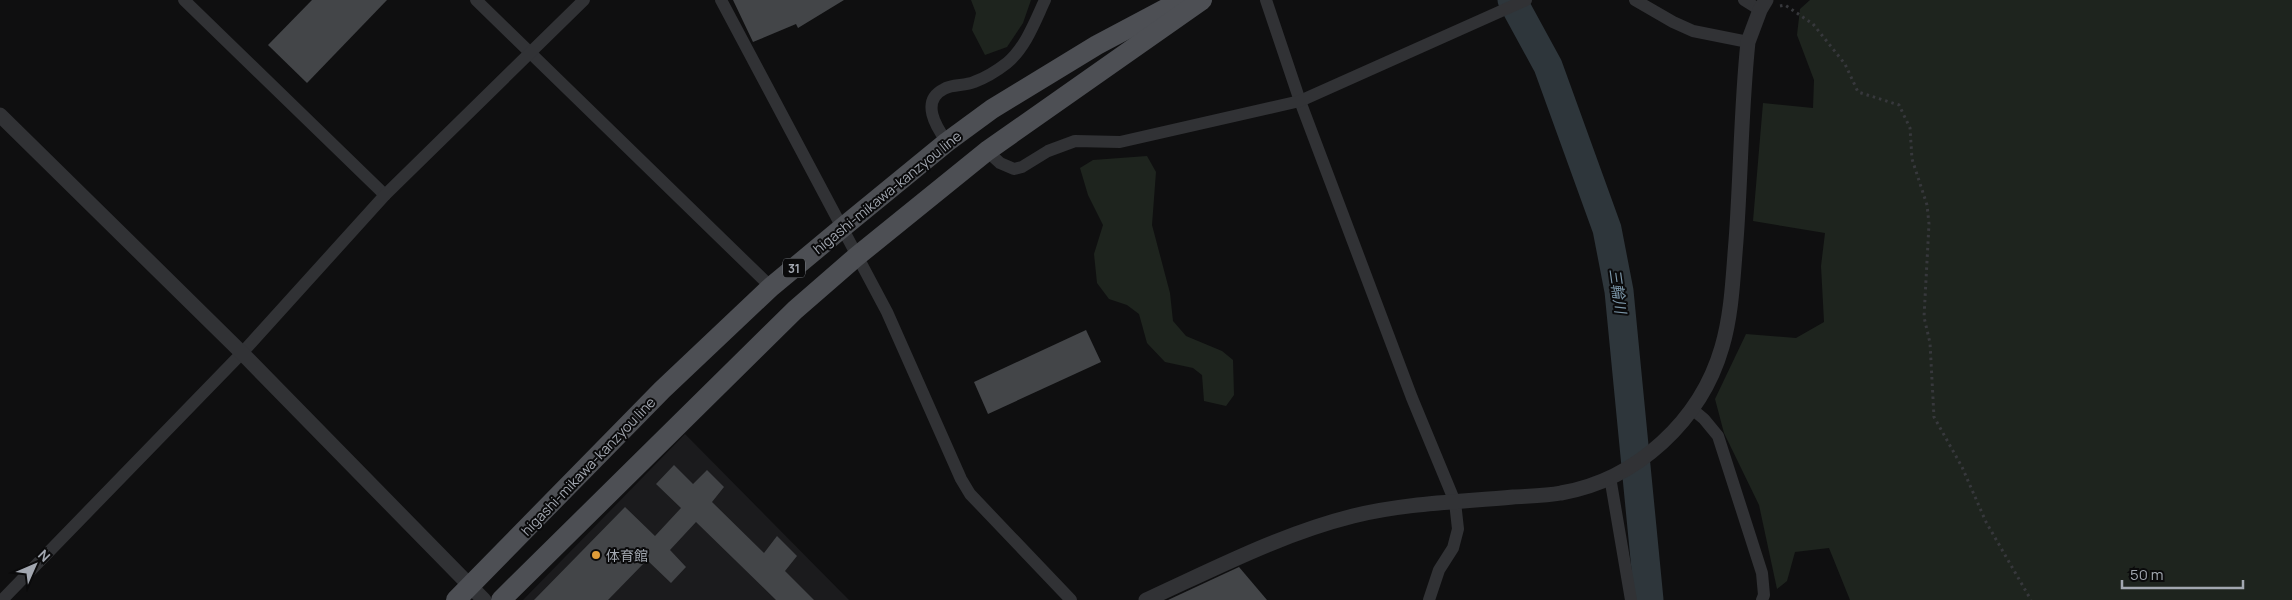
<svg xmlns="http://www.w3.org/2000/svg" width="2292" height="600" font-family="Manrope,'Noto Sans JP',sans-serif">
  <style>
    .built { fill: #1b1b1d }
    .green { fill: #1e241e }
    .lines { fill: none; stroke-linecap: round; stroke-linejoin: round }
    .river { stroke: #2e363b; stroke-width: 29 }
    .building { fill: #434548 }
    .path { stroke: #37383c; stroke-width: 3; stroke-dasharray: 2.5 4; stroke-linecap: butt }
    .minor { stroke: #313235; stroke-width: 12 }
    .tertiary { stroke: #313235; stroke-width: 15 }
    .primary { stroke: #4d4f54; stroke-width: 20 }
    .poi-dot { fill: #de9c39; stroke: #0a0a0b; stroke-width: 2 }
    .labels { text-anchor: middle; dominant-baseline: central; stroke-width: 4; stroke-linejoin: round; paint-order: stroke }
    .shield { fill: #0a0a0b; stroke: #74787e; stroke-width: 1 }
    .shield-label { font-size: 12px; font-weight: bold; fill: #a2a7b0 }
    .street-label { font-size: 14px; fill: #a2a7b0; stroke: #0a0a0b }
    .poi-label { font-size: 14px; fill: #a2a7b0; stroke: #0a0a0b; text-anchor: start }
    .water-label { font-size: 15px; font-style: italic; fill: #7b96a8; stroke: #0a0a0b }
  </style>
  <rect width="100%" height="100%" fill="#0f0f10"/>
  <polygon class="built" points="685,434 849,600 523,600"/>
  <g class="green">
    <polygon points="971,0 1031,0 1023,23 1007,47 985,55 972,30 976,13"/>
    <polygon points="1810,0 2292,0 2292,600 1850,600 1829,548 1795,552 1787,581 1777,589 1759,505 1724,433 1715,399 1746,334 1796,338 1824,322 1821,266 1825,233 1753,221 1763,103 1813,108 1814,80 1797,35 1800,9"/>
    <polygon points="1147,156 1156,172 1152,225 1170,293 1173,321 1186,336 1222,351 1233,360 1234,395 1226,406 1204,401 1202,375 1193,368 1165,362 1147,343 1139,314 1127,305 1109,299 1097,283 1094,254 1103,225 1088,195 1080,168 1093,160"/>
  </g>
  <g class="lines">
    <polyline class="river" points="1512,0 1548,66 1607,229 1619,291 1649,600"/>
  </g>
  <g class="building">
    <polygon points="312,0 387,0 307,83 268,45"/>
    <polygon points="733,0 844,0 798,28 796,24 753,42"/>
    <polygon points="1086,330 1101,362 988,414 974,382"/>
    <polygon points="674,465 693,484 707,470 724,487 712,502 764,553 777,536 797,556 785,571 814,600 776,600 696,522 670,550 686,567 671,583 647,560 608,600 534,600 625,507 655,536 681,508 656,484"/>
    <polygon points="1239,567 1267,600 1168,600 1226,573"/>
  </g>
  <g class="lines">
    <polyline class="path" points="1780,6 1785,5 1813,24 1845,64 1858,92 1899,105 1910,128 1912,159 1927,205 1929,224 1924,317 1930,343 1934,417 1962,467 1986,522 2031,600"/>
    <g class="minor">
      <polyline points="184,0 385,195"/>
      <polyline points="476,0 771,287"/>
      <polyline points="721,0 887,312 961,479 970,494 1071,600"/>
      <polyline points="1266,0 1300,101 1412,398 1455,502 1458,529 1453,548 1439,570 1429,600"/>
      <polyline points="1635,0 1673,22 1693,31 1748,42"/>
      <polyline points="1744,0 1760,10"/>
      <path d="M947,142C936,127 920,101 944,89C952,84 965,86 974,82C985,78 998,70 1007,63C1026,47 1035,21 1045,0"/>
      <polyline points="987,151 1000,163 1014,169 1022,167 1048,151 1075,141 1120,142 1300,101 1526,0"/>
      <polyline points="1692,409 1704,419 1718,436 1762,573 1764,595 1762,600"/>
      <polyline points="1610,477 1631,600"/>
      <polyline points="2,600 242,353 385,195 584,0"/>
    </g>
    <g class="tertiary">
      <polyline points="0,115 242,353 484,600"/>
      <path d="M1146,600C1214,569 1281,534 1353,516C1405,503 1460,502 1513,497C1529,496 1546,496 1561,493C1637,480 1701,420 1722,347C1732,313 1733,276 1736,241C1741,174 1741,108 1748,42L1760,10L1766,0"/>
    </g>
    <g class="primary">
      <polyline points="456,600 662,390 771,287 842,228 947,142 992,109 1097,45 1182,0"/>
      <polyline points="501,600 795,310 856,257 987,151 1202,0"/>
    </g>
  </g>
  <circle class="poi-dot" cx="596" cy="555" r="5"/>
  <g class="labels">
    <rect class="shield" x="783" y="258.5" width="22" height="19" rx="4"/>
    <g class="shield-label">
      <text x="794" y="268">31</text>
    </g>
    <g class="street-label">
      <text transform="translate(887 192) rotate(-39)">higashi-mikawa-kanzyou line</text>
      <text transform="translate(588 466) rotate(-46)">higashi-mikawa-kanzyou line</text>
    </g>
    <g class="poi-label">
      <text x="606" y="555">体育館</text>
    </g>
    <g class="water-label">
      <text transform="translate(1618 291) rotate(82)">三輪川</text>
    </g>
  </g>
  <g transform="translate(35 565) rotate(45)" stroke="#0a0a0b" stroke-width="4" paint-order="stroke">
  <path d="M0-4L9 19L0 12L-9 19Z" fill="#a2a7b0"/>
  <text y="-8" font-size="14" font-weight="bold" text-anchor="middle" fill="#a2a7b0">N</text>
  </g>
  <path d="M2122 580v8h121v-8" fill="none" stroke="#a2a7b0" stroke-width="2.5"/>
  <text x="2130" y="580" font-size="15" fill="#a2a7b0" stroke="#0a0a0b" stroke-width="4" paint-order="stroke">50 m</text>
</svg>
